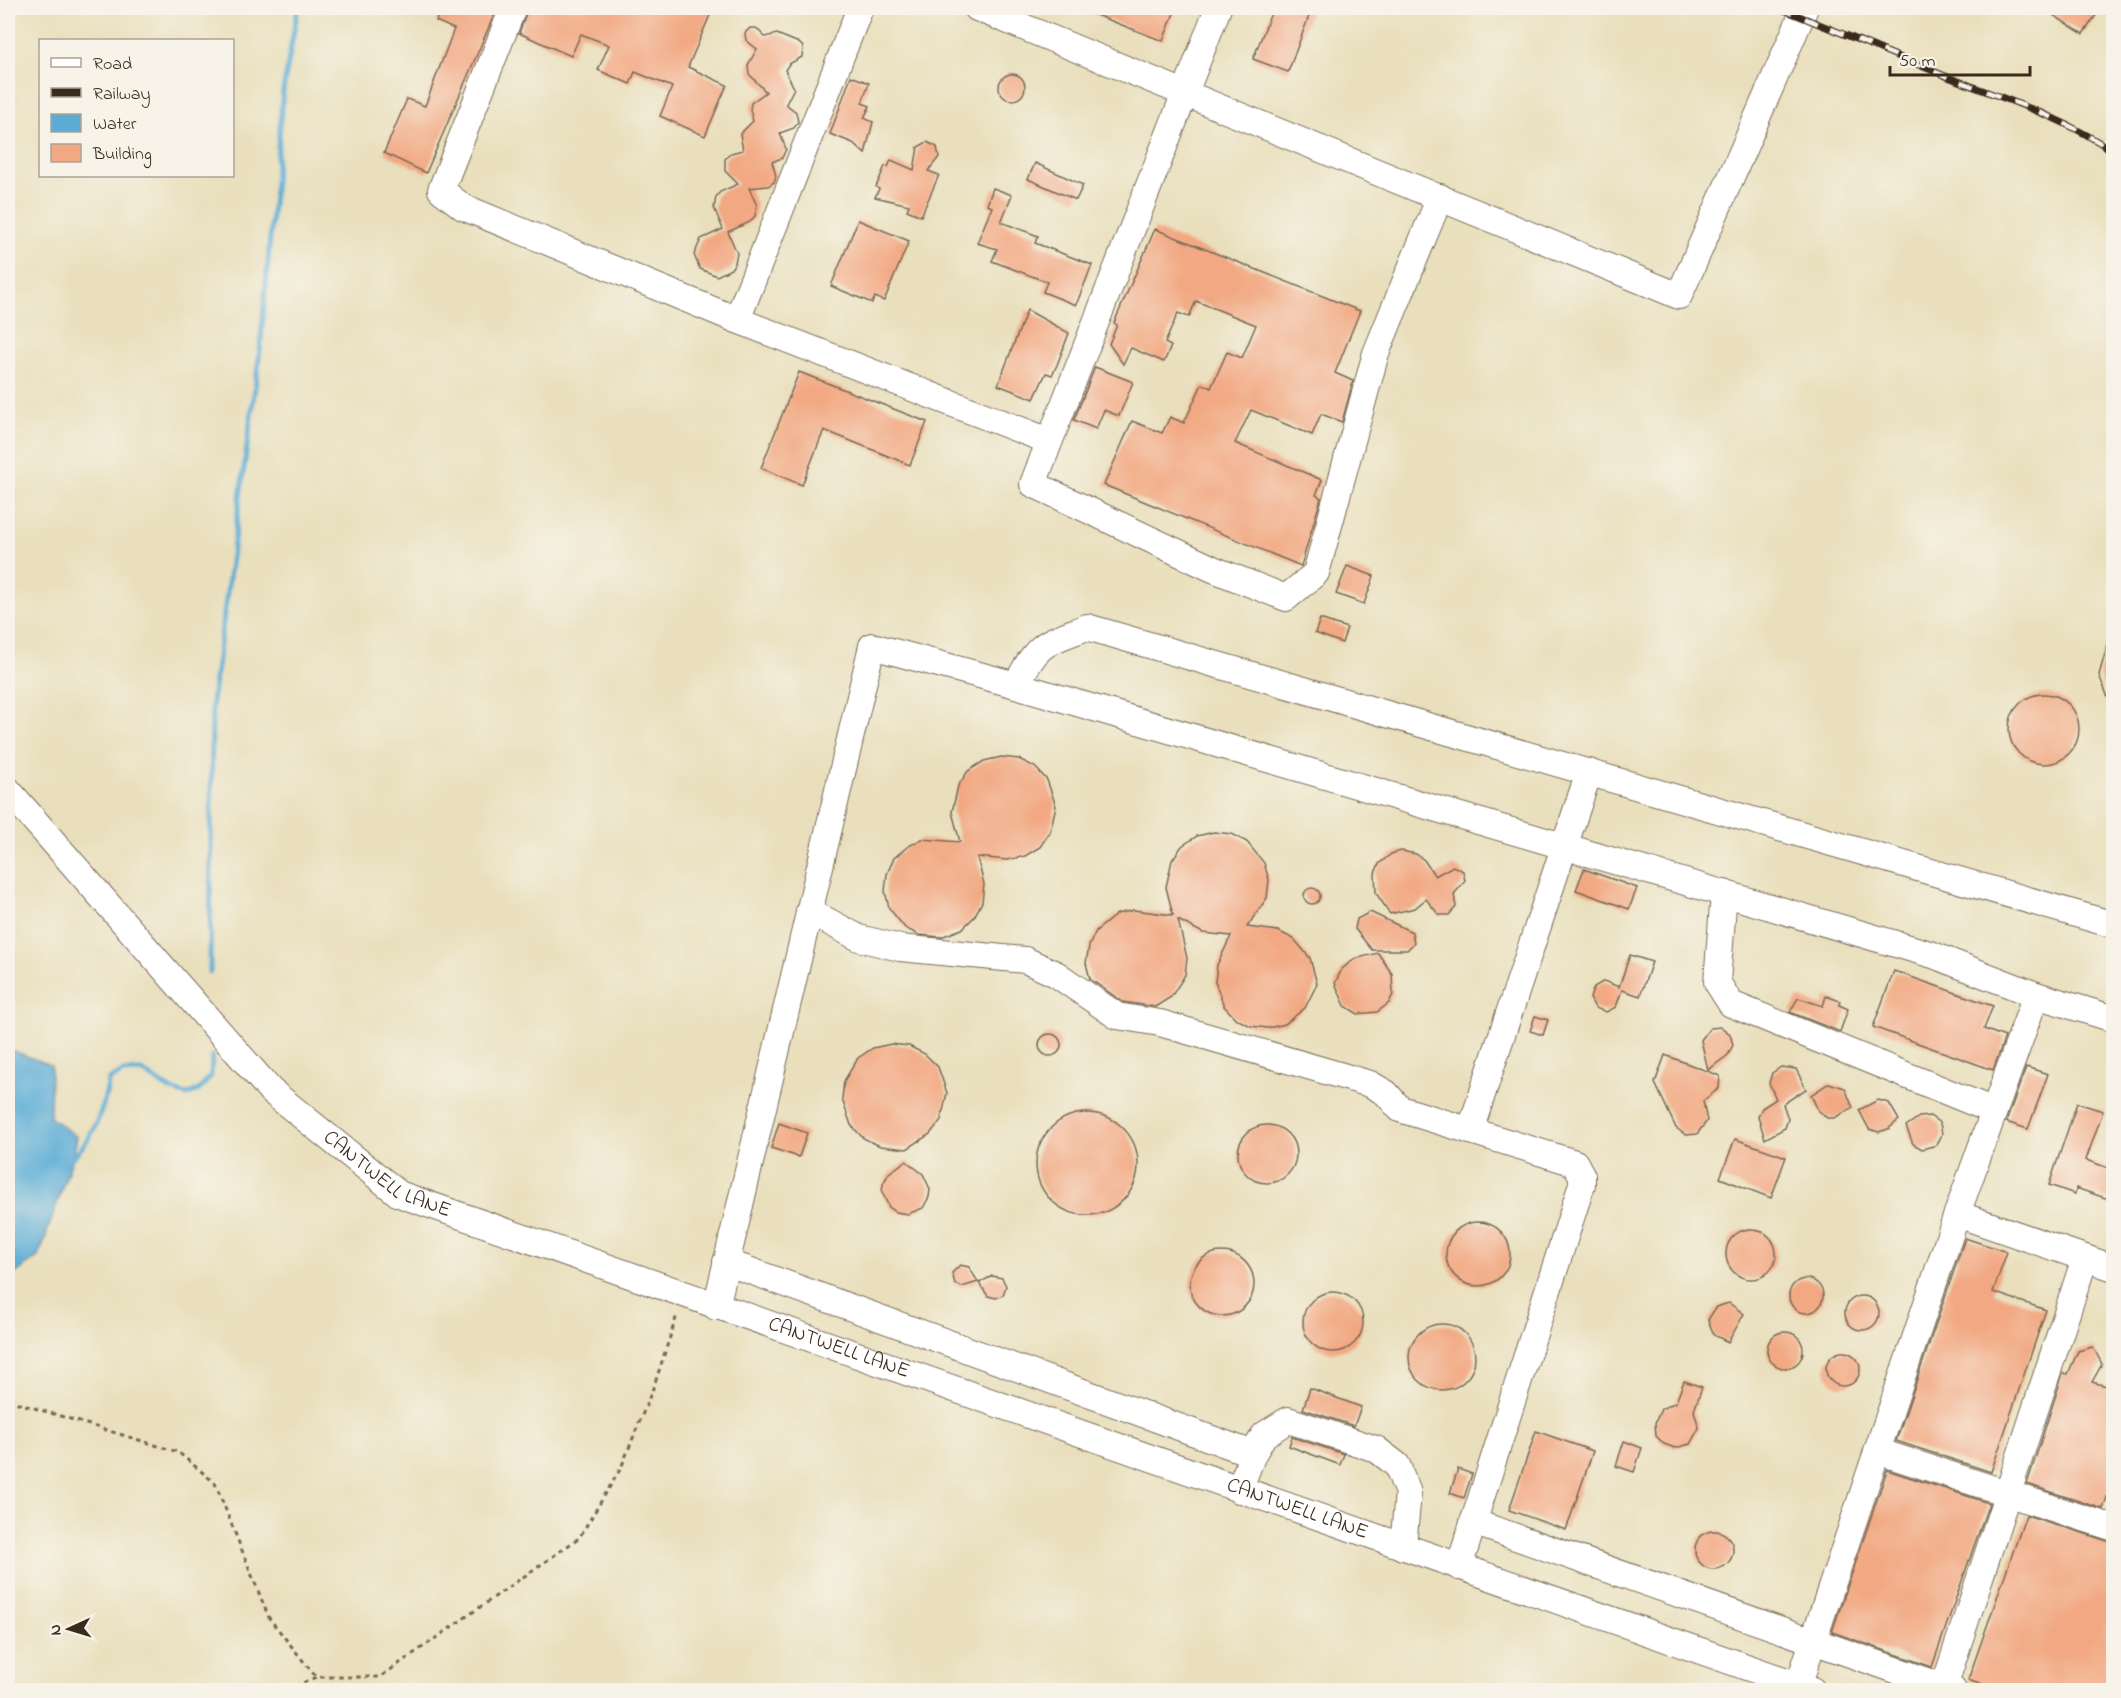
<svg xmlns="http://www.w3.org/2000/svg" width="2121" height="1698" font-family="'Indie Flower',sans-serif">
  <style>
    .water { fill: #5badd6; stroke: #4b6c7a; stroke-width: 1.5 }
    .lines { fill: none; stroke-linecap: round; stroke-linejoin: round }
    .stream { stroke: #5badd6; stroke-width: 5 }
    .building { fill: #f2a882 }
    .minor-casing { stroke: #786955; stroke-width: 28 }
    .path { stroke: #786955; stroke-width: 3; stroke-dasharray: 4.5 4.5; stroke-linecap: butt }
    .minor { stroke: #fff; stroke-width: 26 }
    .rail-casing { stroke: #3b2a1e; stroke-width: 7 }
    .rail { stroke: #f7f3e8; stroke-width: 4.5; stroke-dasharray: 14; stroke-linecap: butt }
    .labels { text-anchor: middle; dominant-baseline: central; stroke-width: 5; stroke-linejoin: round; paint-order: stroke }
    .street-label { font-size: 21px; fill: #3b2a1e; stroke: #f7f3e8 }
  </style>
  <rect width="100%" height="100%" fill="#f7f3e8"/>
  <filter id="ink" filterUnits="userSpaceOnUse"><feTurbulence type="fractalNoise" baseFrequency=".0167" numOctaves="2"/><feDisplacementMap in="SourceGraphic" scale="12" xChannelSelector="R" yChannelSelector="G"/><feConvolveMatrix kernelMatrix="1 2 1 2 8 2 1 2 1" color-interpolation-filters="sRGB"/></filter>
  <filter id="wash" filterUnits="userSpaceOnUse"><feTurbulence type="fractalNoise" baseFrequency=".008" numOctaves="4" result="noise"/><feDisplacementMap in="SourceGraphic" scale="24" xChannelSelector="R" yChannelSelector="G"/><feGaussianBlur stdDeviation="1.35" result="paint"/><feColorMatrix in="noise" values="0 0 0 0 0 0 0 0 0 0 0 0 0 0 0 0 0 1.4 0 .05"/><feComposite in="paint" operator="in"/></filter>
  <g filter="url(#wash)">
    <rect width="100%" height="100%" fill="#e9dfbc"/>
    <polygon class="water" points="8,1049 51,1065 50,1117 77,1137 73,1157 39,1256 8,1279"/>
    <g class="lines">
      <g class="stream">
        <polyline points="210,972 212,702 260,351 283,91 298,8"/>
        <path d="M68,1157H73C95,1135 103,1110 109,1080L123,1072L142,1071L169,1089L186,1095L199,1090L211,1076L212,1056"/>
      </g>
    </g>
    <g id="blocks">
      <g class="building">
        <polygon points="441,8 497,8 426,173 384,153 407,99 425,106 454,29 436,21"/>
        <polygon points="528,8 713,8 688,67 727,85 705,136 660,116 672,87 635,72 630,84 598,70 609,45 581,34 571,56 519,33"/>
        <polygon points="1078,8 1176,8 1163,41"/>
        <polygon points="1273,8 1312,8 1288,72 1253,59"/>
        <polygon points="2042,8 2101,8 2083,34"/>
        <polygon points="750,28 756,28 765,37 777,34 799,43 803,47 802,57 789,64 785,70 794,88 786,104 796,112 798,122 794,128 780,133 786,149 782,158 772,162 776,176 774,182 768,186 749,188 757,206 755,216 750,222 728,232 737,253 735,263 731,269 717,276 700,269 694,255 701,239 723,229 714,208 716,197 720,192 738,184 725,171 725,159 731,153 743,150 740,134 753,121 750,110 751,103 766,92 749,74 748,65 757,49 746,40 745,33"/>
        <circle cx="1012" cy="87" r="13"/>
        <polygon points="851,76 869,83 862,103 870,106 864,118 873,122 865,154 853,143 830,134"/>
        <polygon points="927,142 937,147 939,157 928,171 939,175 921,216 907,210 909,205 875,197 879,189 876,187 885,166 888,167 891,160 914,170 918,147"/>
        <polygon points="1035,163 1083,185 1076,200 1028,179"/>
        <polygon points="993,188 1012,195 1001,222 1038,236 1035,243 1092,265 1076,305 1043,292 1047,282 992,261 997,249 977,243 992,207 987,205"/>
        <polygon points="858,220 909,241 884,301 875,297 872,303 831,286"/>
        <polygon points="1155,229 1360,311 1335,373 1353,381 1342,422 1321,414 1312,435 1251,410 1235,443 1322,480 1316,495 1321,498 1301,566 1104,485 1132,421 1162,433 1170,417 1184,423 1202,384 1211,388 1227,352 1242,358 1256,325 1196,301 1189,317 1178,313 1165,343 1171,346 1164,362 1131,348 1123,364 1109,344 1117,325 1114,323"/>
        <polygon points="1027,310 1069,333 1057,365 1052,375 1046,373 1034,399 998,385"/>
        <polygon points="1095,367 1133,382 1119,416 1104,410 1096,429 1074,420"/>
        <polygon points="799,372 927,422 910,465 824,430 802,485 761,468"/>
        <polygon points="1347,566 1374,576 1364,604 1336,594"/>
        <polygon points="1320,619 1347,628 1342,643 1315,633"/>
        <polygon points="2109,639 2114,639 2113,710 2099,675"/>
        <circle cx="2044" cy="729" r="35"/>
        <polygon points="1001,757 1019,759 1035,767 1047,780 1056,806 1050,832 1040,847 1025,856 1007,860 977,857 984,884 982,902 974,917 962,929 941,937 919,935 905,928 889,908 885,891 887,874 894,858 907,847 922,839 960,842 952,812 958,786 968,771 984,761"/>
        <polygon points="1214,832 1232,834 1247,842 1264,863 1269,880 1267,898 1247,927 1278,931 1294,939 1310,958 1317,984 1305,1008 1285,1024 1268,1028 1251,1026 1236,1019 1224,1006 1215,982 1217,965 1231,936 1203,933 1178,920 1187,958 1185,975 1171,997 1155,1007 1123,1002 1090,979 1086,963 1089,946 1096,931 1117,914 1134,910 1173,915 1166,887 1172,860 1182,846 1197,836"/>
        <polygon points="1401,851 1416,854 1424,860 1435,876 1453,866 1463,871 1465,881 1454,894 1456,907 1449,915 1439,915 1426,899 1415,908 1390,914 1376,893 1375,873 1379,864 1391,854"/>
        <polygon points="1584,869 1637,888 1629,909 1576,890"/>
        <circle cx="1312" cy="896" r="8"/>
        <polygon points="1370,912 1412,932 1414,943 1407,950 1372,950 1355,929 1357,919"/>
        <polygon points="1378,953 1392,974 1393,994 1389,1003 1377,1012 1358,1014 1345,1006 1335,983 1342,969 1354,959"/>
        <polygon points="1630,955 1652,962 1640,996 1622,990 1616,1007 1606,1012 1595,1008 1590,998 1594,987 1604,981 1619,987"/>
        <polygon points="1894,971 1993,1006 1984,1029 2005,1037 1993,1070 1873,1027"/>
        <polygon points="1826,996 1840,1001 1839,1005 1848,1009 1840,1032 1790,1012 1798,998 1823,1006"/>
        <polygon points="1535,1016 1548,1020 1543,1035 1530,1031"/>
        <polygon points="1721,1027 1730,1034 1733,1045 1728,1055 1708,1070 1701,1040 1710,1028"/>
        <circle cx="1050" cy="1045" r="11"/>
        <polygon points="891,1044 909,1046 925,1054 938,1067 947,1093 941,1120 930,1134 907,1149 880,1146 863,1138 851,1125 842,1099 844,1081 858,1058 873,1048"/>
        <polygon points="1665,1055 1720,1076 1719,1088 1703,1101 1707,1121 1697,1134 1686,1135 1676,1128 1655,1083"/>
        <polygon points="1781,1067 1796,1069 1806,1089 1783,1104 1788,1119 1785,1128 1765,1139 1758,1117 1762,1108 1776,1099 1769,1083 1772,1073"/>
        <polygon points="2026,1067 2048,1074 2028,1129 2006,1122"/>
        <polygon points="1829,1083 1845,1088 1853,1108 1834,1118 1827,1118 1818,1110 1811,1095"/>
        <polygon points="1878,1100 1889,1103 1899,1120 1888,1129 1879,1132 1869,1129 1859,1110"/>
        <polygon points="2077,1103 2103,1111 2086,1160 2114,1170 2114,1201 2076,1188 2075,1194 2049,1185"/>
        <circle cx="1087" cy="1164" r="51"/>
        <polygon points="1930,1116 1940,1123 1942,1134 1937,1145 1922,1149 1913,1144 1906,1126 1919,1117"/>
        <polygon points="779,1123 807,1133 799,1157 771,1148"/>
        <circle cx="1267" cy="1154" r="29"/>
        <polygon points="1735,1139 1786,1157 1771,1198 1720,1178"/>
        <polygon points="906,1161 923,1174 930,1189 929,1197 923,1208 908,1214 896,1212 889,1207 882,1192 883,1184 889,1173"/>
        <circle cx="1478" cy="1254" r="32"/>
        <circle cx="1751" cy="1254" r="25"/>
        <polygon points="1965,1238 2007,1252 1993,1292 2046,1310 1991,1472 1896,1441"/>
        <circle cx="1222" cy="1284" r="32"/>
        <polygon points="960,1265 969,1267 978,1282 962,1287 955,1284 952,1273"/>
        <polygon points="992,1276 1002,1278 1006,1286 1003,1295 996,1298 988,1296 979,1283"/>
        <circle cx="1806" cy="1296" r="17"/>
        <circle cx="1333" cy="1322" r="30"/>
        <circle cx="1862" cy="1313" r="17"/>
        <polygon points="1729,1303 1744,1314 1728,1342 1714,1335 1708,1320 1716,1307"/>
        <circle cx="1442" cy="1357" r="33"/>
        <circle cx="1785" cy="1350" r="18"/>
        <polygon points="2093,1347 2102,1364 2092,1382 2114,1388 2114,1476 2103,1509 2027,1484 2063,1373 2068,1374 2078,1351"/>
        <circle cx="1843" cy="1369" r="17"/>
        <polygon points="1684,1381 1702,1387 1694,1411 1699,1428 1690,1444 1675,1448 1664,1444 1656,1436 1655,1423 1661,1409 1676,1402"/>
        <polygon points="1310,1388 1361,1407 1354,1426 1303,1409"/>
        <polygon points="1536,1431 1593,1451 1566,1530 1509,1510"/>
        <polygon points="1292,1437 1344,1454 1340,1465 1289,1446"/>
        <polygon points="1624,1441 1642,1448 1634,1472 1616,1466"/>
        <polygon points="1458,1469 1472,1474 1464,1498 1450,1493"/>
        <polygon points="1887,1470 1989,1503 1932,1667 1832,1632"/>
        <polygon points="2026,1515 2114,1543 2114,1681 2110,1690 1997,1690 1968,1680"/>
        <circle cx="1714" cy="1550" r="19"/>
      </g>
    </g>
  </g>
  <g filter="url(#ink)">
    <use href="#blocks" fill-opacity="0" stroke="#786955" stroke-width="1.5"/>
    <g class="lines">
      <defs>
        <g id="minor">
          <polyline points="513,8 441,190 463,207 737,320 860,8"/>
          <polyline points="977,8 1679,296 1805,8"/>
          <polyline points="1218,8 1033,484 1213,569 1286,598 1316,573 1376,353 1440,197"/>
          <polyline points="737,320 1049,441"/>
          <polyline points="1016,685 1933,955 2036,995 1957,1214 2114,1268"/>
          <path id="s1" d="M8,790L271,1091L399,1194L1812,1690"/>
          <polyline points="1724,893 1717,982 1731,1004 1994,1111"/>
          <polyline points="809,911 859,938 900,948 1025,960 1056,974 1117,1016 1160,1023 1370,1084 1386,1093 1400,1109 1575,1163 1582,1176 1582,1184 1459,1567"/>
          <polyline points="2036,995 2114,1019"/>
          <polyline points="1470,1131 1589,772"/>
          <polyline points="726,1262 1253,1454 1239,1490"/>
          <path d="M716,1307L872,646L1016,685C1039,642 1042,644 1087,627L2114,925"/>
          <polyline points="1877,1451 2114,1528"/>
          <polyline points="1253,1454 1264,1435 1288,1420 1376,1449 1397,1465 1408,1493 1403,1547"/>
          <polyline points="1473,1522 1953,1690"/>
          <polyline points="1798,1686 1957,1214"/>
          <polyline points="1943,1690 2085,1258"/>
        </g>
      </defs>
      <use href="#minor" class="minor-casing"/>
      <g class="path">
        <polyline points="8,1400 178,1452 215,1483 269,1618 316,1677"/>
        <polyline points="287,1690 316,1677 380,1677 579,1538 621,1468 655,1383 677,1315"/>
      </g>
      <use href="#minor" class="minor"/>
      <defs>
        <path id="rail" d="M1779,8C1835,30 1891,54 1948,77C2004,99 2064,117 2114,152"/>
      </defs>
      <use href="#rail" class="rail-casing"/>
      <use href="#rail" class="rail"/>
    </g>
  </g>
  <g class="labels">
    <g class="street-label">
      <text stroke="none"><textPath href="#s1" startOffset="544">CANTWELL LANE</textPath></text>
      <text stroke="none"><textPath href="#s1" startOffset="1030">CANTWELL LANE</textPath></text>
      <text stroke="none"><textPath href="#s1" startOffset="1516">CANTWELL LANE</textPath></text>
    </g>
  </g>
  <rect width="2121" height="1698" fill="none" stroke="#f7f3e8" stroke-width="30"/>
  <rect x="39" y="39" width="195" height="138" fill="#f7f3e8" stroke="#aca397" stroke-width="1.5"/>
  <rect x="51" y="58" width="30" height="9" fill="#ffffff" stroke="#aca397" stroke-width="1.5"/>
  <text x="93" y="69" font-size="18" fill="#3b2a1e">Road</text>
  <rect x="51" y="88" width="30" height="9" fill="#3b2a1e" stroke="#aca397" stroke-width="1.5"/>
  <text x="93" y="99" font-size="18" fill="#3b2a1e">Railway</text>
  <rect x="51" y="114" width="30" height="18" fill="#5badd6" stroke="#aca397" stroke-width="1.5"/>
  <text x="93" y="129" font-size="18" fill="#3b2a1e">Water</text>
  <rect x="51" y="144" width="30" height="18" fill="#f2a882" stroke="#aca397" stroke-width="1.5"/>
  <text x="93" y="159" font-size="18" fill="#3b2a1e">Building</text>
  <g transform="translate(69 1629) rotate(266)" stroke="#f7f3e8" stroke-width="4.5" paint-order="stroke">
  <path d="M0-4.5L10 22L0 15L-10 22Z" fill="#3b2a1e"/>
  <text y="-9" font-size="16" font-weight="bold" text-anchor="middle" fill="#3b2a1e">N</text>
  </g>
  <path d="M1890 66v9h140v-9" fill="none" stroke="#3b2a1e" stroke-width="3"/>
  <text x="1899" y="66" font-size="18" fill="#3b2a1e" stroke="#f7f3e8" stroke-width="4.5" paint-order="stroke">50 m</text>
</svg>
